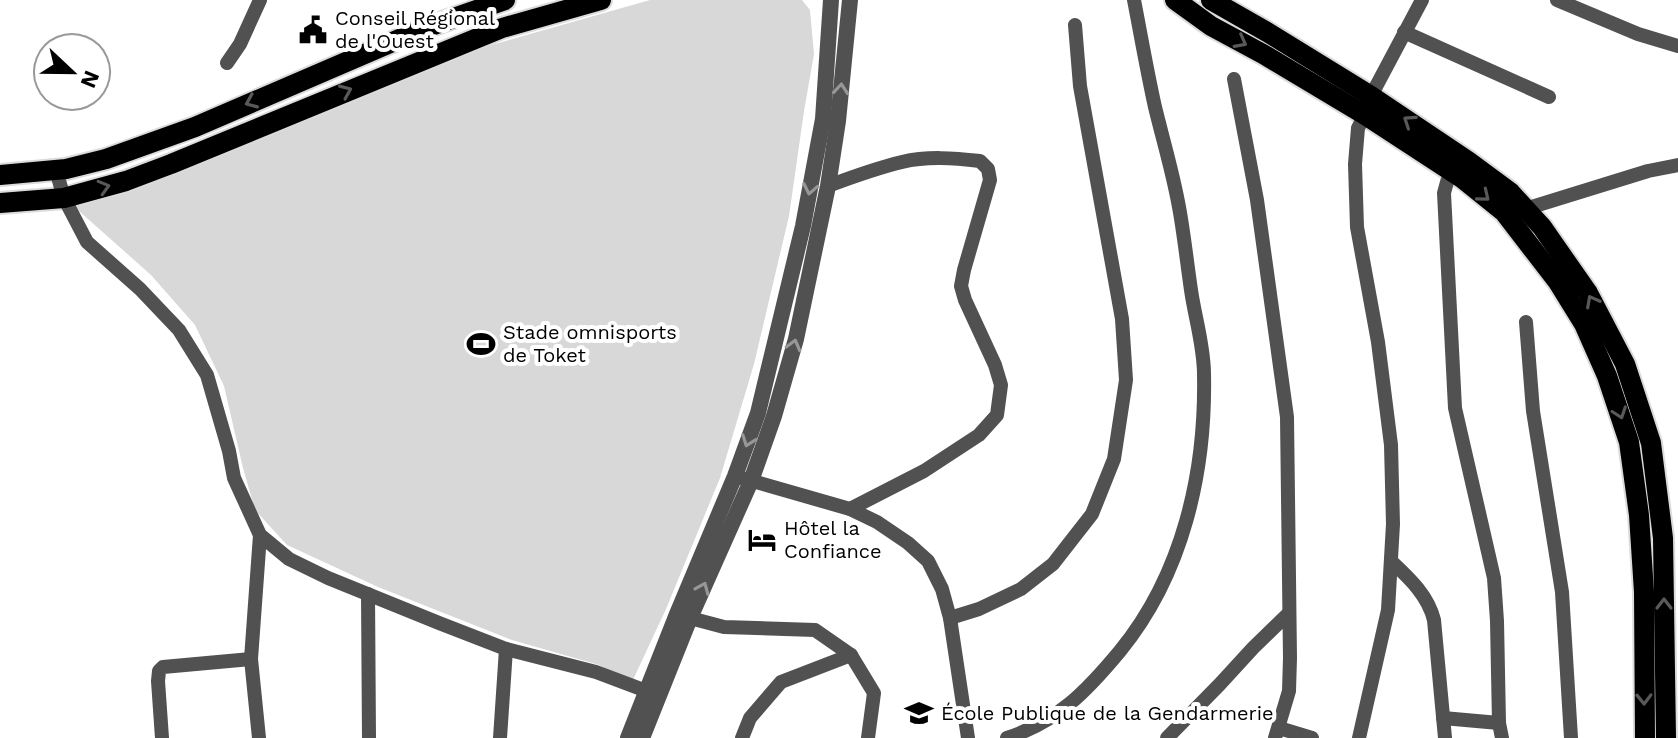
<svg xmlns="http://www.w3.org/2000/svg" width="1678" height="738" font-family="'Work Sans',sans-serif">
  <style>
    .green { fill: #d8d8d8 }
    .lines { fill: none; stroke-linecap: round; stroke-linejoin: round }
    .primary-casing { stroke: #dbdbdb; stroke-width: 24 }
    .minor { stroke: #515151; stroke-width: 14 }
    .tertiary { stroke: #515151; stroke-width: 16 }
    .primary { stroke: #000; stroke-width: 20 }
    .oneway { stroke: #595959 }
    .oneway2 { stroke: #979797 }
    .labels { text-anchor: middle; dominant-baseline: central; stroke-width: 8; stroke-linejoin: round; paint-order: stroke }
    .poi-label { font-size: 20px; fill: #000; stroke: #fff; text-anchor: start }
  </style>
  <rect width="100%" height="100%" fill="#fff"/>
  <polygon class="green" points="650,0 802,0 810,10 814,54 804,111 789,216 754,364 720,478 666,609 632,682 599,665 512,640 378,587 287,545 255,510 243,468 224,386 195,325 151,275 70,203 467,52"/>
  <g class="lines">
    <defs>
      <g id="primary">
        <polyline points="1175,0 1211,26 1263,54 1365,115 1463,179 1504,212 1558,282 1584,324 1607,376 1629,442 1639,515 1644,592 1645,738"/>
        <polyline points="1211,0 1267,32 1371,96 1468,161 1510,192 1542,227 1588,293 1625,364 1651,443 1663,538 1666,738"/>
        <polyline points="0,175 66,169 106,159 195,127 425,28 505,0"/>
        <polyline points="0,203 64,198 126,181 171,164 502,28 601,0"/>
      </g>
    </defs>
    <use href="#primary" class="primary-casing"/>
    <g class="minor">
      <polyline points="1557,0 1638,34 1678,46"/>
      <polyline points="1404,32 1549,97"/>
      <polyline points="227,63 240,44 260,0"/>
      <polyline points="1234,79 1257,200 1287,417 1290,658 1289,691 1275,738"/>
      <polyline points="56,170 64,198 87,242 140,289 179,330 207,375 229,451 234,478 260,535 289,559 328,578 439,623 506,649 596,672 657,695"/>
      <polyline points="1452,172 1447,182 1444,193 1455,408 1494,578 1497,621 1499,723 1502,738"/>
      <path d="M828,186C852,177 877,168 902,162C927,156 954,158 980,161L988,169L990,180L964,270L961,286L965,300L995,365L1001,385L997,415L979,435L924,471L850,509"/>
      <polyline points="1525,209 1648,171 1678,165"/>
      <polyline points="1526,322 1533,411 1562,592 1571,738"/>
      <polyline points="735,476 850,509 877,522 908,543 928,561 942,589 950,618 968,738"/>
      <path d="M1391,561C1409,578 1428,595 1434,620L1445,738"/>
      <polyline points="368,594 369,738"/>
      <polyline points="690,618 724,627 815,630 851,655 874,693 868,738"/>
      <polyline points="950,618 979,609 1021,589 1053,564 1092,514 1114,459 1126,380 1122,319 1080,86 1075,25"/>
      <polyline points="1443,718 1499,723"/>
      <polyline points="1279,728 1312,738"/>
      <polyline points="162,738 158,681 159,671 163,667 251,659"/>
      <polyline points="259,738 251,659 260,535"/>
      <polyline points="500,738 506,649"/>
      <polyline points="742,738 750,718 781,682 851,655"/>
      <path d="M1007,738C1058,721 1086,692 1120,651C1183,574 1206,472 1204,374C1204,346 1195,318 1191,290C1187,263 1184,234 1179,207C1173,173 1163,140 1155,107C1147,71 1141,36 1134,0"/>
      <polyline points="1167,738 1220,684 1253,648 1289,613"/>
      <polyline points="1359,738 1388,610 1393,524 1391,445 1378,342 1357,227 1355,164 1358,128 1365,115 1371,96 1422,0"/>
    </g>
    <g class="tertiary">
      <polyline points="628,738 677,614 735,476 758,413 803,226 823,119 831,0"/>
      <polyline points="642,738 690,618 751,481 774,416 796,339 828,186 838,121 850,0"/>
    </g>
    <use href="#primary" class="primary"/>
  </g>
  <defs><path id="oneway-chevron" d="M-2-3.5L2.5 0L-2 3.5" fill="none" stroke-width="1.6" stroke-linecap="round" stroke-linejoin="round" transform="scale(2)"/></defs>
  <g class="oneway">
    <use href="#oneway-chevron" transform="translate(1241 42) rotate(28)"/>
    <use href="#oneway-chevron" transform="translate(346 91) rotate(-23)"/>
    <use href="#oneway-chevron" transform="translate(251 102) rotate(157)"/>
    <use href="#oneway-chevron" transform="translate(1409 121) rotate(-146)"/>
    <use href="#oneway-chevron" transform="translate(104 187) rotate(-16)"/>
    <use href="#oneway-chevron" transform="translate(1484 196) rotate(39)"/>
    <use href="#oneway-chevron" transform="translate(1592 301) rotate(-118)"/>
    <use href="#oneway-chevron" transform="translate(1620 413) rotate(71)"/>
    <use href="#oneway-chevron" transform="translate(1664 604) rotate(-90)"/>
    <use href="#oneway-chevron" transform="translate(1644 699) rotate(89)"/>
  </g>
  <g class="oneway2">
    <use href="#oneway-chevron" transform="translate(841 89) rotate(-85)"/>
    <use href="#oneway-chevron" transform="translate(810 189) rotate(101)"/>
    <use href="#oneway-chevron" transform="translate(794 345) rotate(-75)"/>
    <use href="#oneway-chevron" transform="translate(748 441) rotate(110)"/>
    <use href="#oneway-chevron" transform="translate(703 588) rotate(-67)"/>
  </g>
  <defs>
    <symbol id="civic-bare" viewBox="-9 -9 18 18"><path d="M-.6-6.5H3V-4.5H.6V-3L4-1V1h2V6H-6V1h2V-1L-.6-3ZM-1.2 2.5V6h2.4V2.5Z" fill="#000" stroke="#fff" stroke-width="2.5" paint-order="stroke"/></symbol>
    <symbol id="stadium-bare" viewBox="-9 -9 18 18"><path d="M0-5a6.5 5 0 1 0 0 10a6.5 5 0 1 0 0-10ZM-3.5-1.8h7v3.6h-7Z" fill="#000" stroke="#fff" stroke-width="2.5" paint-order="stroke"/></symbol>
    <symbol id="hotel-bare" viewBox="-9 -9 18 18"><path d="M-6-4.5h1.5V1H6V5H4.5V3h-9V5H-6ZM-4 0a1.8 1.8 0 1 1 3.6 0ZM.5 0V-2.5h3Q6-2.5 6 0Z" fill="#000" stroke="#fff" stroke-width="2.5" paint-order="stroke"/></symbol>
    <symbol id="school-bare" viewBox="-9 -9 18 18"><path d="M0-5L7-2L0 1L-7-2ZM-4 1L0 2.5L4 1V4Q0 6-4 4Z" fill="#000" stroke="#fff" stroke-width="2.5" paint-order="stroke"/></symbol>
  </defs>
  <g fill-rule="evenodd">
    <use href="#civic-bare" x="293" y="10" width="40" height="40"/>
    <use href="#stadium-bare" x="461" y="324" width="40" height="40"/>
    <use href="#hotel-bare" x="742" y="520" width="40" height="40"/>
    <use href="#school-bare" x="899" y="693" width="40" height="40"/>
  </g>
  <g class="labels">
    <g class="poi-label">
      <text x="335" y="18">Conseil Régional<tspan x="335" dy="23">de l'Ouest</tspan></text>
      <text x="503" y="332">Stade omnisports<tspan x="503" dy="23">de Toket</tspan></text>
      <text x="784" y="528">Hôtel la<tspan x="784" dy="23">Confiance</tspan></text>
      <text x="941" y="713">École Publique de la Gendarmerie</text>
    </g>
  </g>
  <g transform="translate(72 72) rotate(112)"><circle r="38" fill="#ffffff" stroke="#999999" stroke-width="2"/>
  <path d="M0-6L14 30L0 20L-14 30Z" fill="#000000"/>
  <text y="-12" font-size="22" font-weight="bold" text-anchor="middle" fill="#000000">N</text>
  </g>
</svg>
